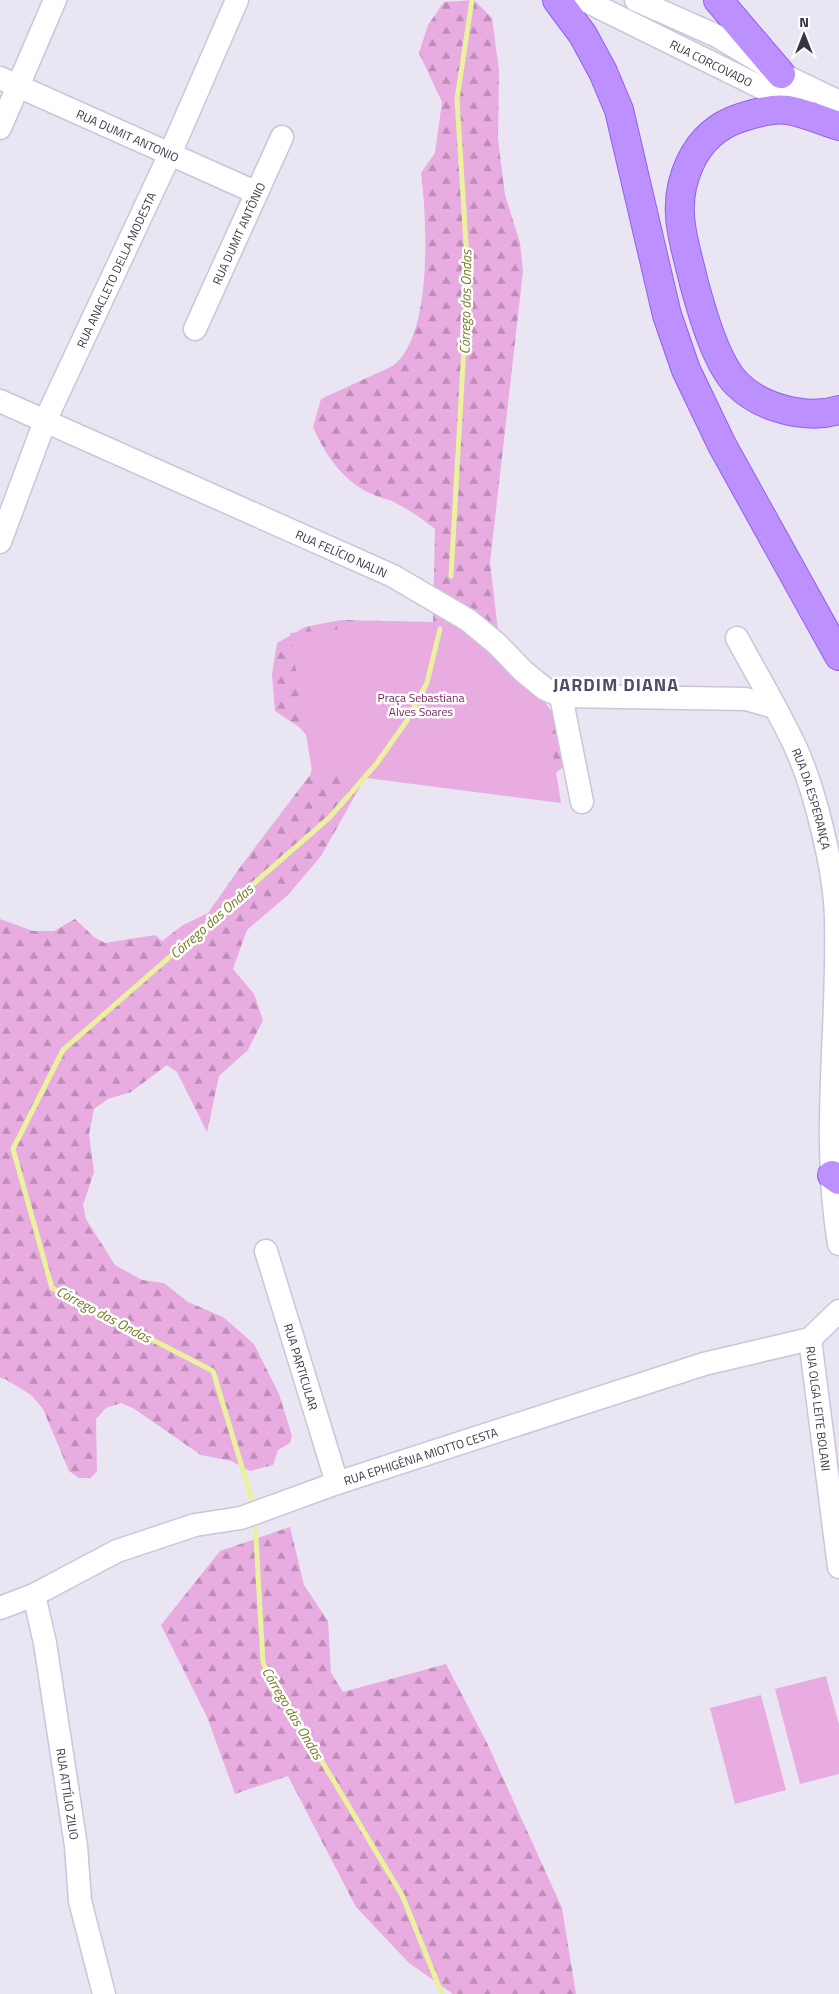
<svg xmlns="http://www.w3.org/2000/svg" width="839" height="1994" font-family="'Titillium Web',sans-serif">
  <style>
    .forest { fill: url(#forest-firs) }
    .park { fill: #e8ace1 }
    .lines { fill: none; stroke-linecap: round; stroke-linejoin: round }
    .stream { stroke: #eaf19f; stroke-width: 5 }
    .minor-casing { stroke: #ccc4dc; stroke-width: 25 }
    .major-casing { stroke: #9260e5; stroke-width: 30 }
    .minor { stroke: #fff; stroke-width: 22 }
    .major { stroke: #bc91ff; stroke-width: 28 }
    .labels { text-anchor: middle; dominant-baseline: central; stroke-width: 5; stroke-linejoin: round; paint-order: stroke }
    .street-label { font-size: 12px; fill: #393445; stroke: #fff }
    .park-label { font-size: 12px; fill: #782760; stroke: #fff }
    .water-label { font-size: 14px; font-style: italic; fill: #727a23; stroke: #fff }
    .district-label { font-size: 18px; font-weight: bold; letter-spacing: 1px; fill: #534b68; stroke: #fff }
  </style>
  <defs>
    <pattern id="forest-firs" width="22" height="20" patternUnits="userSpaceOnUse" patternTransform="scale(1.25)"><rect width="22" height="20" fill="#e8ace1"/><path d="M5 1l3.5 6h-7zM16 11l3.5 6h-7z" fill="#bd8db8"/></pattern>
  </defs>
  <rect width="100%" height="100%" fill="#eae5f3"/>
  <g class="forest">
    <path d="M474,0L492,18L499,70L498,139L505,195L520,243L523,271L490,563L502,664C527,685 559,706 563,741C564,750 563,759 562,768L538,787L366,776L321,856L288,895L247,930L233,969L254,994L263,1020L248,1050L219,1076L207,1132L177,1072L167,1065L131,1092L108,1099L94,1109L89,1134L94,1172L83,1205L86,1219L115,1265L142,1280L164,1283L188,1302L223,1317L254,1344L279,1394L292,1436L290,1443L278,1450L273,1465L250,1471L231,1461L201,1455L133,1408L121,1403L106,1408L96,1419L97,1471L91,1478H79L69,1471L43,1409L31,1395L5,1379L0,1378V919L33,931H54L75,919L94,937L105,943L155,935L162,941L183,925L208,913L241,866L310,775L319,748L299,727L275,711L272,675L277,643L305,627L341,620L433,622L435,529C421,518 408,509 392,501C384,498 375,496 367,492C340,477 325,454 313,427L321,399C338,391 356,383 373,375C379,372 388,369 394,365C433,334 427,219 421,173L435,153L442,102L419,53L428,25L444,2Z"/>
    <polygon points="290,1527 304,1585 328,1621 331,1673 343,1692 446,1664 488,1745 562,1908 576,1994 453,1994 409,1963 356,1907 288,1776 235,1794 207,1717 161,1625 220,1551"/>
  </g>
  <g class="park">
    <polygon points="422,623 453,626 545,702 561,803 312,771 290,633"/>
    <polygon points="826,1676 839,1725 839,1774 800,1784 775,1689"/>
    <polygon points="761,1695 786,1790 735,1804 710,1708"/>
  </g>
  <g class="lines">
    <g class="stream">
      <polyline points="451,576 468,276 457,99 472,0"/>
      <polyline points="254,1507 213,1371 52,1288 13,1149 63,1050 329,818 377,763 406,722 427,683 440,629"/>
      <polyline points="255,1520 263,1663 402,1895 442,1994"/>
    </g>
    <defs>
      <g id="minor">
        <path id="s1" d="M584,0L805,109"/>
        <polyline points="636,0 717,36 781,74 839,102"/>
        <path id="s2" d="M0,78L255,192"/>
        <polyline points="0,128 55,0"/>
        <path id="s3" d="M195,329L282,137"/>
        <path id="s4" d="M0,401L393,576L468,620L497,644L523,671L545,689L561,696L582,802"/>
        <path id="s5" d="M0,542L45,421L170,154L237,0"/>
        <path id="s6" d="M737,638C756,673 777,708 794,744C815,788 835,871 836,919C839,1027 821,1136 839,1244"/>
        <polyline points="561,696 746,699 774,707"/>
        <path id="s7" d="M266,1251L337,1483"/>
        <path id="s8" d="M810,1339L839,1567"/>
        <path id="s9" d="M34,1595L45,1643L76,1846L80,1901L104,1994"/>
        <path id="s10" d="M0,1608L34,1595L117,1551L195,1525L241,1518L337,1483L704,1364L810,1339L839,1311"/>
      </g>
      <g id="major">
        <polyline points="557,0 583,35 603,72 619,110 667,315 686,370 722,445 839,656"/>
        <polyline points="718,0 781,74"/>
        <path d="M839,126C823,121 805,113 788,110C772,108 755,113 740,118C693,133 673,185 682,232C685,249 690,266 694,283C702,312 716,363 737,384C761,408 806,420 839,410"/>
        <polyline points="832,1175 839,1180"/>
      </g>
    </defs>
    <use href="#minor" class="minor-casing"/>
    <use href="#major" class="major-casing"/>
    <use href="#minor" class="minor"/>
    <use href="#major" class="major"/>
  </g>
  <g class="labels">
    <g class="street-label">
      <text stroke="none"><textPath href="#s1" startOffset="142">RUA CORCOVADO</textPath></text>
      <text stroke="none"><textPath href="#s2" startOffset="140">RUA DUMIT ANTONIO</textPath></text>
      <text stroke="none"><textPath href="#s3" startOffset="105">RUA DUMIT ANTÔNIO</textPath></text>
      <text stroke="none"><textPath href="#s5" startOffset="296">RUA ANACLETO DELLA MODESTA</textPath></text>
      <text stroke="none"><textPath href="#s4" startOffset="374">RUA FELÍCIO NALIN</textPath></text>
      <text stroke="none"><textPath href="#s6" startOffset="178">RUA DA ESPERANÇA</textPath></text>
      <text stroke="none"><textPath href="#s7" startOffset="121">RUA PARTICULAR</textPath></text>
      <text stroke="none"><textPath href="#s8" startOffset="70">RUA OLGA LEITE BOLANI</textPath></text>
      <text stroke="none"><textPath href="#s10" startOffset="449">RUA EPHIGÊNIA MIOTTO CESTA</textPath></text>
      <text stroke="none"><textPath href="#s9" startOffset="202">RUA ATTÍLIO ZILIO</textPath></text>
    </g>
    <g class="park-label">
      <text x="421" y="697">Praça Sebastiana<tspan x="421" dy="14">Alves Soares</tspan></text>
    </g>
    <g class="water-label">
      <text transform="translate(465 302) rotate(-89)">Córrego das Ondas</text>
      <text transform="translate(211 921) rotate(-41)">Córrego das Ondas</text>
      <text transform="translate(104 1314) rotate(28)">Córrego das Ondas</text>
      <text transform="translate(293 1713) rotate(59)">Córrego das Ondas</text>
    </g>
    <g class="district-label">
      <text x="616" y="684">JARDIM DIANA</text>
    </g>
  </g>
  <g transform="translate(804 35)" stroke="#ffffff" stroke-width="4" paint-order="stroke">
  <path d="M0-4L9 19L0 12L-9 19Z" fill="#393445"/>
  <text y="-8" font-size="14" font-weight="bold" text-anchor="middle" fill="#393445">N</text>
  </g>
</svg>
